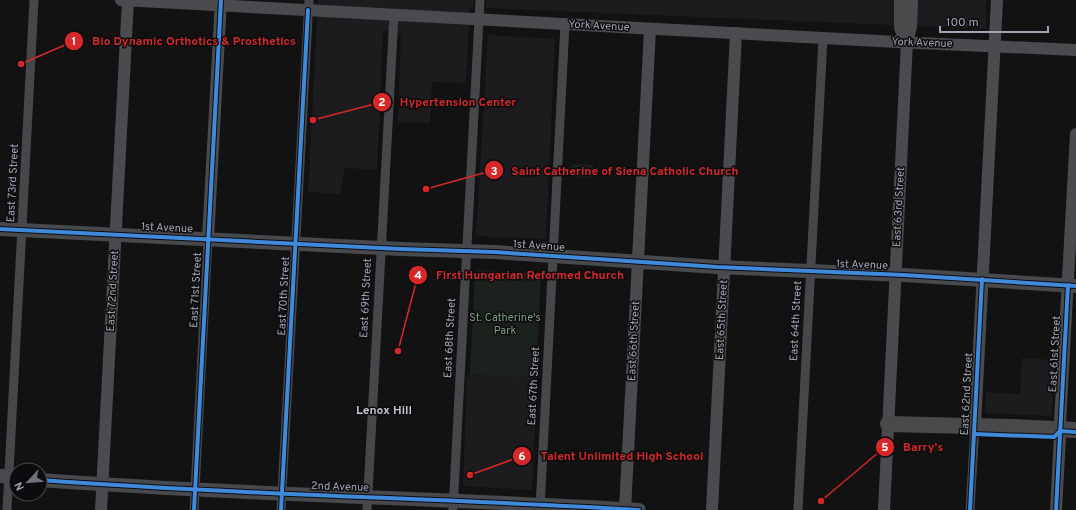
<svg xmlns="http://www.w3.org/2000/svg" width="1076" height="510" font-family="Overpass,sans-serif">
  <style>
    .built { fill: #1c1c1e }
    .green { fill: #1b211c; fill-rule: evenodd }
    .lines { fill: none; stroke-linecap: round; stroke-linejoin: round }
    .street { stroke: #46474b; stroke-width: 9 }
    .secondary { stroke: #4a4b4f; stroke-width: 12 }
    .primary { stroke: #48494d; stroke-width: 14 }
    .highway { stroke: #49494c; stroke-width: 16 }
    .highway-bridge { stroke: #49494c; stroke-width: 16 }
    .cycleway-casing { stroke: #0c0c0e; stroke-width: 6 }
    .cycleway { stroke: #408adc; stroke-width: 4 }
    .labels { text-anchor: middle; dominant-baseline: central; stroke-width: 3; stroke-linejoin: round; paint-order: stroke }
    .street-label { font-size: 11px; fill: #a2a6b4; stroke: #0c0c0e }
    .park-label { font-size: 11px; fill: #799f7f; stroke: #0c0c0e }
    .neighbourhood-label { font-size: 12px; font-weight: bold; fill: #c3c5d0; stroke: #0c0c0e }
    .leader { fill: none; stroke: #d62828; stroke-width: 1.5 }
    .callout-dot { fill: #d62828; stroke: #0c0c0e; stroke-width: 1.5 }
    .mark-label { font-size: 12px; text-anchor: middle; font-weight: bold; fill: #fff }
    .callout-label { font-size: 12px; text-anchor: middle; font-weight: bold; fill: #d62828; stroke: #0c0c0e; stroke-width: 3; stroke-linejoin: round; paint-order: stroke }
  </style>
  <rect width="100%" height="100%" fill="#121212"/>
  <g class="built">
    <polygon points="318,0 474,0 473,7 470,7 466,83 432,82 430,123 398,122 401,34 383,30 377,170 345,168 340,194 308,192"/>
    <polygon points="486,0 986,0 986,29 486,8"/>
    <polygon points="488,35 555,39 546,239 476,236"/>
    <polygon points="1022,358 1055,360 1053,391 1052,391 1051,396 1053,396 1052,416 985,413 986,392 1020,394"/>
    <polygon points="467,375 537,378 532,490 463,486"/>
  </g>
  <g class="green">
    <path d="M574,164L592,165L596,170V175C587,183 557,175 574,164ZM576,167L591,168L593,172L590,175L575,174L573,170Z"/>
    <polygon points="475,270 541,274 536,378 470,375"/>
  </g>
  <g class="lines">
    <g class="street">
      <polyline points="540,509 565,24"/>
      <polyline points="7,510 34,0"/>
      <polyline points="194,510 208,239"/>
      <polyline points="281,510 309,0"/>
      <polyline points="367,510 394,15"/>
      <polyline points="453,510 480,0"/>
      <polyline points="798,510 823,38"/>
      <polyline points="970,510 975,425"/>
    </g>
    <g class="secondary">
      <polyline points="121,0 897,42 1076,50"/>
      <polyline points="208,239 221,0"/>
      <polyline points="1060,423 1076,134"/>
      <polyline points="975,425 997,0"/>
      <polyline points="101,510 128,0"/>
      <polyline points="625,510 650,29"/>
      <polyline points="712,510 736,33"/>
      <polyline points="884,510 907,42 911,27 912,0"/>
      <polyline points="1056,510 1060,436"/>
    </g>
    <g class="primary">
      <polyline points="0,229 401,249 494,252 717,267 904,275 1076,286"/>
      <polyline points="0,476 16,477"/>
      <path d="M40,480C239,495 440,498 639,510"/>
    </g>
    <g class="highway">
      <polyline points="902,0 902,27 907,42"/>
      <polyline points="888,424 1012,427"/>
    </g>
    <polyline class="highway-bridge" points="1012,427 1076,430"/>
    <defs>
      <g id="cycleway">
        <polyline points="0,229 401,249 494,252 717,267 904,275 1076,286"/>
        <polyline points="974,434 1054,437 1060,431 1076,432"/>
        <path d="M40,480C239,495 440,498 639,510"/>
        <polyline points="194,510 221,0"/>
        <polyline points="281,510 308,10"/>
        <polyline points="970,510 982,279"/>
        <polyline points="1056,510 1068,285"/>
      </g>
    </defs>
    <use href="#cycleway" class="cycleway-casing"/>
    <use href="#cycleway" class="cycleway"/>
  </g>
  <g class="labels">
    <g class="street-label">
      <text transform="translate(599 26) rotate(3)">York Avenue</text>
      <text transform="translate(922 43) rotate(2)">York Avenue</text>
      <text transform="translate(13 183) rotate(-87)">East 73rd Street</text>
      <text transform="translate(899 207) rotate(-87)">East 63rd Street</text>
      <text transform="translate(167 228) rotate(3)">1st Avenue</text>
      <text transform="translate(539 246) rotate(4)">1st Avenue</text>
      <text transform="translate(862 265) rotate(2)">1st Avenue</text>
      <text transform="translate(196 290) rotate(-87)">East 71st Street</text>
      <text transform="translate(113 291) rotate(-87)">East 72nd Street</text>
      <text transform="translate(284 296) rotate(-87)">East 70th Street</text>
      <text transform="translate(366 298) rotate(-87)">East 69th Street</text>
      <text transform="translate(722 320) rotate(-87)">East 65th Street</text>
      <text transform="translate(796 321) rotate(-87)">East 64th Street</text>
      <text transform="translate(450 338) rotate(-87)">East 68th Street</text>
      <text transform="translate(634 341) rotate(-87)">East 66th Street</text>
      <text transform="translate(1055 354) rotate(-87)">East 61st Street</text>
      <text transform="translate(534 386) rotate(-87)">East 67th Street</text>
      <text transform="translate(967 394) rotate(-87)">East 62nd Street</text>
      <text transform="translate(340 487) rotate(2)">2nd Avenue</text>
    </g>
    <g class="park-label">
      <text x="505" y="318">St. Catherine's<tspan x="505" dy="13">Park</tspan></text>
    </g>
    <g class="neighbourhood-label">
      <text x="384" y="411">Lenox Hill</text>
    </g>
  </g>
  <path class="leader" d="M21 64L74 41M313 120L382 102M426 189L494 170M398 351L418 275M821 501L885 447M470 475L522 456"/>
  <g class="callout-dot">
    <circle cx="21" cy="64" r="4"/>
    <circle cx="313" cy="120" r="4"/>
    <circle cx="426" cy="189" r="4"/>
    <circle cx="398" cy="351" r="4"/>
    <circle cx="821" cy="501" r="4"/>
    <circle cx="470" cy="475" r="4"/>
    <circle cx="74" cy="41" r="10"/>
    <circle cx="382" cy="102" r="10"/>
    <circle cx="494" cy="170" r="10"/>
    <circle cx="418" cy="275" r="10"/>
    <circle cx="885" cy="447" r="10"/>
    <circle cx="522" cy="456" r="10"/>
  </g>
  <g class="mark-label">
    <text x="74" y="45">1</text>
    <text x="382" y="106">2</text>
    <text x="494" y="175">3</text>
    <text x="418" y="279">4</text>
    <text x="885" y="451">5</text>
    <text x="522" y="460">6</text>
  </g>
  <g class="callout-label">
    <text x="194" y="45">Bio Dynamic Orthotics &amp; Prosthetics</text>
    <text x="458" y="106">Hypertension Center</text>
    <text x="625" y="175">Saint Catherine of Siena Catholic Church</text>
    <text x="530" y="279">First Hungarian Reformed Church</text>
    <text x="923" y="451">Barry's</text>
    <text x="622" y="460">Talent Unlimited High School</text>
  </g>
  <g transform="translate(28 482) rotate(244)"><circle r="19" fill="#0c0c0e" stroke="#484a50"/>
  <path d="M0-3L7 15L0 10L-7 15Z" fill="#70727b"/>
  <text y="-6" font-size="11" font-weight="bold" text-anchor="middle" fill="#a2a6b4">N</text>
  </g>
  <path d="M940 26v6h108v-6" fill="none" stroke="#a2a6b4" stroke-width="2"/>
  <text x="946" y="26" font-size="12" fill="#a2a6b4" stroke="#0c0c0e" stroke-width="3" paint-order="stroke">100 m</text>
</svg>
